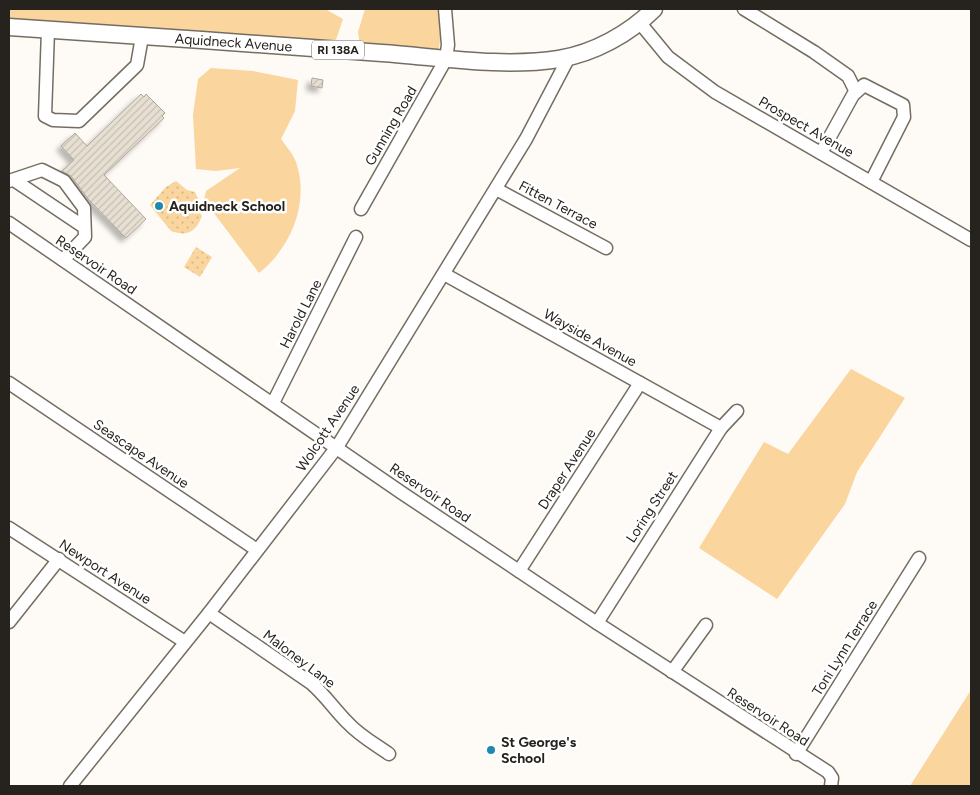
<svg xmlns="http://www.w3.org/2000/svg" width="980" height="795" font-family="Figtree,sans-serif">
  <style>
    .grass { fill: #fad59d }
    .park { fill: url(#park-dots) }
    .building { fill: url(#building-hatch); stroke: #aea69a; filter: url(#shadow) }
    .lines { fill: none; stroke-linecap: round; stroke-linejoin: round }
    .minor-casing { stroke: #756d62; stroke-width: 15 }
    .major-casing { stroke: #756d62; stroke-width: 19 }
    .minor { stroke: #fff; stroke-width: 12 }
    .major { stroke: #fff; stroke-width: 16 }
    .poi-dot { fill: #1c89b0; stroke: #fff; stroke-width: 2 }
    .labels { text-anchor: middle; dominant-baseline: central; stroke-width: 5; stroke-linejoin: round; paint-order: stroke }
    .shield { fill: #fff; stroke: #676562; stroke-width: 1 }
    .shield-label { font-size: 12px; font-weight: bold; fill: #26231e }
    .street-label { font-size: 14px; fill: #26231e; stroke: #fff }
    .poi-label { font-size: 14px; font-weight: bold; fill: #26231e; stroke: #fff; text-anchor: start }
  </style>
  <defs>
    <pattern id="park-dots" width="8" height="8" patternUnits="userSpaceOnUse" patternTransform="scale(1.25)"><rect width="8" height="8" fill="#fad59d"/><path d="M2 2h.1M6 6h.1" fill="none" stroke="#d6b787" stroke-width="1.8" stroke-linecap="round"/></pattern>
    <pattern id="building-hatch" width="6" height="6" patternUnits="userSpaceOnUse" patternTransform="scale(1.25)"><rect width="6" height="6" fill="#e7dfd2"/><path d="M-1 1l2-2M0 6l6-6M5 7l2-2" fill="none" stroke="#c6bfb4"/></pattern>
    <filter id="shadow"><feDropShadow dx="-4.5" dy="4.5" stdDeviation="2.5" flood-color="#0004"/></filter>
  </defs>
  <rect width="100%" height="100%" fill="#fefaf5"/>
  <g class="grass">
    <polygon points="9,9 325,9 343,19 335,43 9,20"/>
    <path d="M365,9H439C438,21 443,45 437,52L360,45L358,32Z"/>
    <path d="M211,68L253,71L298,80L295,111L281,139C286,146 293,154 296,162C310,202 291,248 259,273L204,200L206,191L240,168L216,171L196,169L193,115L198,79Z"/>
    <polygon points="851,369 905,398 857,472 845,504 777,599 699,548 764,442 788,454"/>
    <polygon points="971,690 971,786 910,786"/>
  </g>
  <g class="park">
    <path d="M176,181L187,190L195,192L198,199L197,208L202,216C196,232 187,237 171,231L150,205L166,187Z"/>
    <polygon points="196,247 212,257 200,277 184,267"/>
  </g>
  <g class="building">
    <polygon points="312,78 323,80 322,88 311,86"/>
    <polygon points="141,94 144,97 146,94 165,113 162,116 164,118 104,175 146,219 126,238 89,200 71,176 62,171 74,160 61,146 75,133 87,146"/>
  </g>
  <g class="lines">
    <defs>
      <g id="minor">
        <polyline points="744,9 814,52 848,76 856,92"/>
        <polyline points="640,23 668,57 715,92 971,240"/>
        <polyline points="48,30 45,116 53,120 79,121 137,65 142,37"/>
        <polyline points="821,153 853,95 864,85 903,105 904,117 871,182"/>
        <polyline points="14,180 84,227"/>
        <polyline points="9,181 42,170 64,181 84,208 85,237 63,260"/>
        <polyline points="496,189 606,248"/>
        <polyline points="361,209 446,59 448,45 445,9"/>
        <polyline points="9,223 402,493 597,623 828,772 832,778 831,786"/>
        <polyline points="444,274 721,428"/>
        <polyline points="9,383 257,550"/>
        <polyline points="273,403 356,237"/>
        <polyline points="9,528 185,642"/>
        <polyline points="519,571 640,383"/>
        <path d="M209,613L311,683C325,695 335,710 348,723C360,736 375,744 389,754"/>
        <polyline points="9,622 59,559"/>
        <polyline points="597,623 721,428 737,411"/>
        <polyline points="672,672 706,625"/>
        <polyline points="796,754 919,558"/>
        <polyline points="70,786 209,613 337,447 526,139 569,57"/>
      </g>
      <g id="major">
        <path id="s1" d="M9,27C133,35 258,44 382,53C439,57 502,68 559,59C594,53 629,34 654,9"/>
      </g>
    </defs>
    <use href="#minor" class="minor-casing"/>
    <use href="#major" class="major-casing"/>
    <use href="#minor" class="minor"/>
    <use href="#major" class="major"/>
  </g>
  <g class="poi-dot">
    <circle cx="159" cy="206" r="5"/>
    <circle cx="491" cy="750" r="5"/>
  </g>
  <g class="labels">
    <rect class="shield" x="312" y="40.5" width="52" height="19" rx="4"/>
    <g class="shield-label">
      <text x="338" y="50">RI 138A</text>
    </g>
    <g class="street-label">
      <text stroke="none"><textPath href="#s1" startOffset="225">Aquidneck Avenue</textPath></text>
      <text transform="translate(391 126) rotate(-60)">Gunning Road</text>
      <text transform="translate(806 127) rotate(30)">Prospect Avenue</text>
      <text transform="translate(558 205) rotate(28)">Fitten Terrace</text>
      <text transform="translate(96 265) rotate(34)">Reservoir Road</text>
      <text transform="translate(301 314) rotate(-63)">Harold Lane</text>
      <text transform="translate(590 338) rotate(29)">Wayside Avenue</text>
      <text transform="translate(328 428) rotate(-56)">Wolcott Avenue</text>
      <text transform="translate(141 454) rotate(34)">Seascape Avenue</text>
      <text transform="translate(567 469) rotate(-57)">Draper Avenue</text>
      <text transform="translate(430 493) rotate(34)">Reservoir Road</text>
      <text transform="translate(652 507) rotate(-57)">Loring Street</text>
      <text transform="translate(105 572) rotate(33)">Newport Avenue</text>
      <text transform="translate(845 648) rotate(-58)">Toni Lynn Terrace</text>
      <text transform="translate(299 659) rotate(37)">Maloney Lane</text>
      <text transform="translate(768 717) rotate(33)">Reservoir Road</text>
    </g>
    <g class="poi-label">
      <text x="169" y="206">Aquidneck School</text>
      <text x="501" y="742">St George's<tspan x="501" dy="16">School</tspan></text>
    </g>
  </g>
  <rect width="980" height="795" fill="none" stroke="#26231e" stroke-width="20"/>
</svg>
